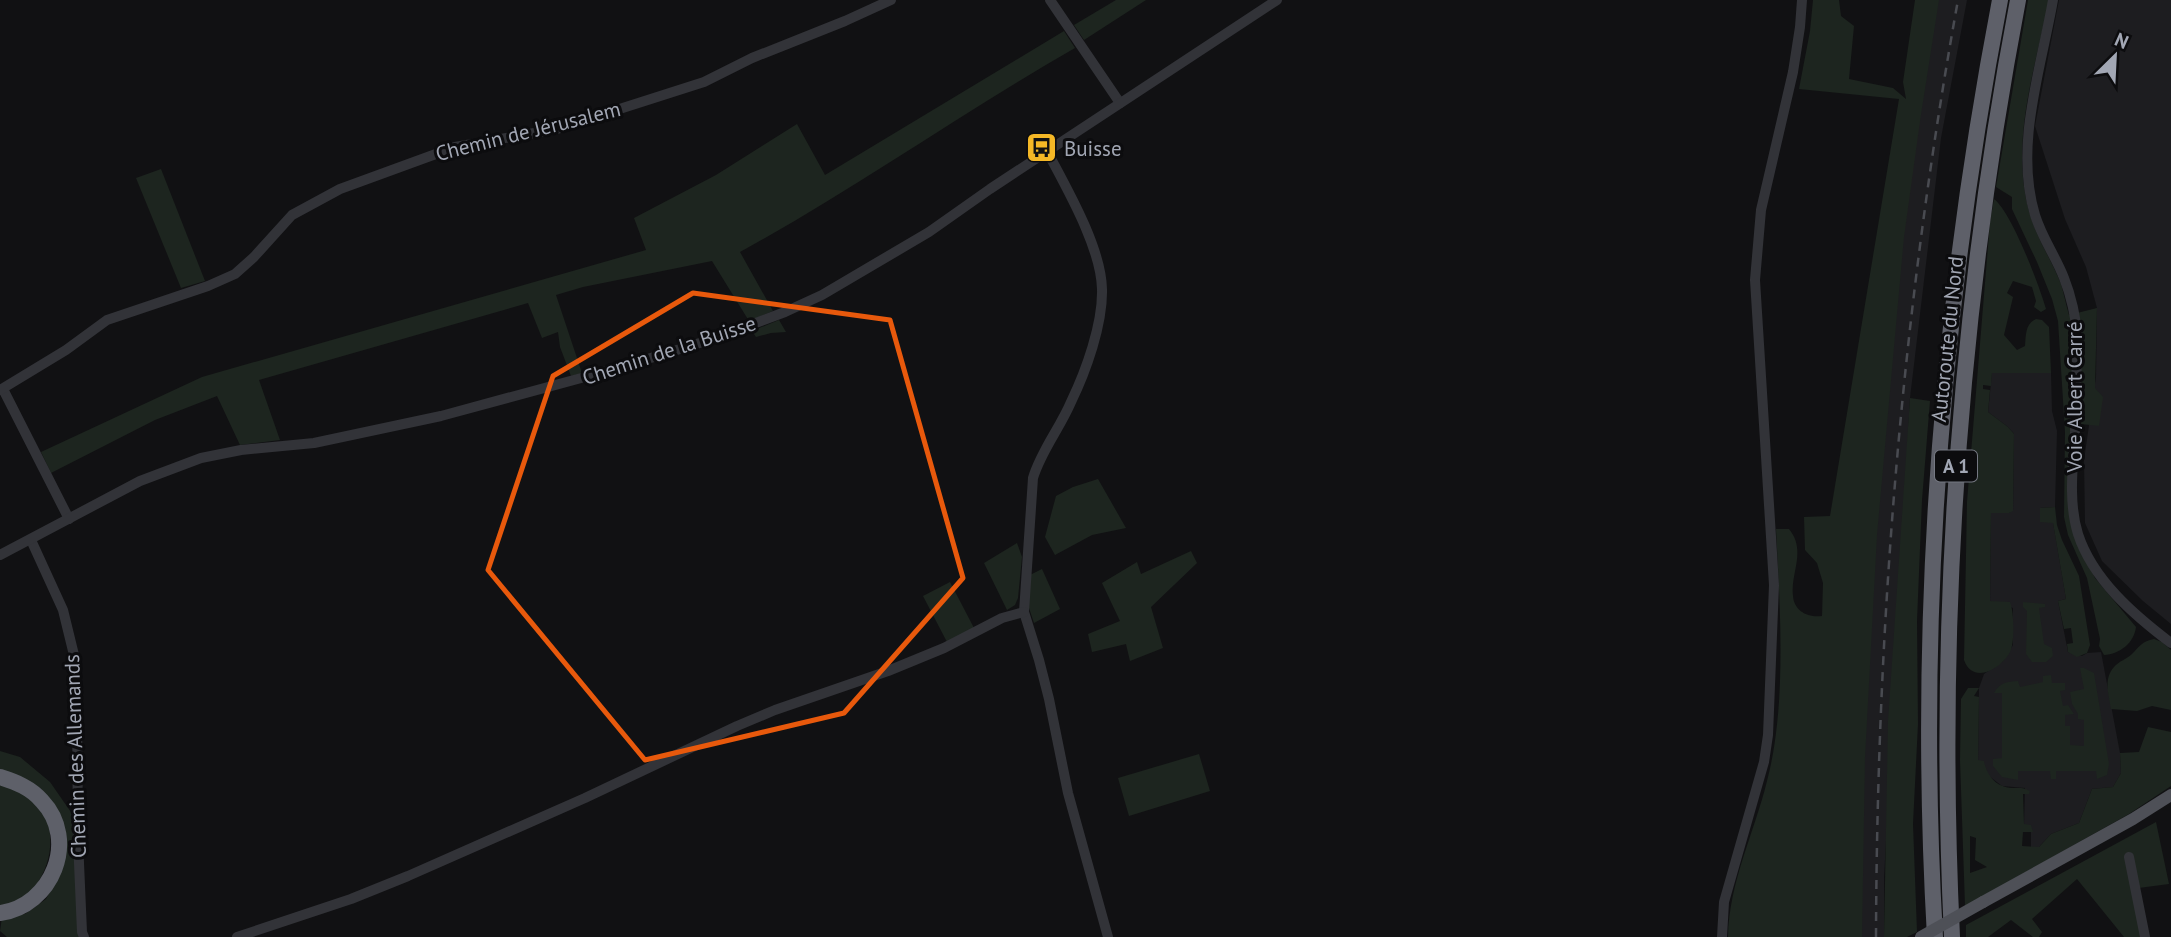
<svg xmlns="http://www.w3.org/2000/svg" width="2171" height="937" font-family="'PT Sans',sans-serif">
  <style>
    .built { fill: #1d1d20 }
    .green { fill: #1d251f; fill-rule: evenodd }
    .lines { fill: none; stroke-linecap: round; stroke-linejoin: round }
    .minor { stroke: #323338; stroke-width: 10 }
    .major { stroke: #4e5057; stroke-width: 12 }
    .highway { stroke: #5e6069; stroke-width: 16 }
    .rail { stroke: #494b51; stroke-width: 2.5; stroke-dasharray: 9 7; stroke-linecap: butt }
    .major-bridge { stroke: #4e5057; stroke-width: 12 }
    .marked { fill: none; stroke: #e8590c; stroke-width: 5; stroke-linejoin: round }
    .labels { text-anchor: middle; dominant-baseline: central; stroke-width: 6; stroke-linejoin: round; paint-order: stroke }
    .shield { fill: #0c0c0e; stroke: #757882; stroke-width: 2 }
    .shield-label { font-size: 19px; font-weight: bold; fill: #a2a7b4 }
    .street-label { font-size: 21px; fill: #a2a7b4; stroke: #0c0c0e }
    .poi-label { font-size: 21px; fill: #a2a7b4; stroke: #0c0c0e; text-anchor: start }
  </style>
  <rect width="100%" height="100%" fill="#111113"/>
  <g class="built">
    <polygon points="1932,0 1967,0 1941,138 1910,398 1884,878 1884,937 1850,937 1866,499"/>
    <polygon points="2059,0 2171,0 2171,624 2143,601 2102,561 2085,523 2084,460 2096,377 2097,308 2086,267 2065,219 2035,126"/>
    <polygon points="1992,373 2051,373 2052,411 2057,431 2055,507 2040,508 2040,522 2053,522 2066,599 2058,601 2068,652 2082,656 2087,653 2101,652 2120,753 2121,773 2113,787 2092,789 2079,823 2051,834 2039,847 2031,847 2031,825 2024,825 2025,788 2002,786 1989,776 1978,760 1979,688 1984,674 2003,661 2013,645 2013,608 1990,601 1991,513 2009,513 2013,509 2014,434 2008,427 1988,412"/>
  </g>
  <g class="green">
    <polygon points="1116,0 1146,0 1084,40 1074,25"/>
    <path d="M1813,0H1839L1841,16L1854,26L1849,79L1893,88L1906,99L1903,82L1915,0H1939L1920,121L1904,237L1877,535L1865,757L1862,937H1728C1729,882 1754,834 1767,781C1787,706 1780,607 1776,529H1789C1807,551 1790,573 1793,596C1794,611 1808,618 1822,616L1823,583L1817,563L1805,550L1804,517L1830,516L1899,99L1799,89L1810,31Z"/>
    <path d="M2028,0H2049C2035,69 2010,141 2029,211C2036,237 2051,259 2061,284C2064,294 2066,305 2069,315L2097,308L2095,388L2103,397L2099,426L2072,423L2077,542L2095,578L2136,627C2134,643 2120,654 2104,655L2099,646L2100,639L2087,578L2068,535L2064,517L2065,432L2058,321L2052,299L2037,262L2012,209V197L1996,187Z"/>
    <path d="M1064,31L1075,48C961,113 855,189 740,252L773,311L749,321L712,261L583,287L556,295L582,373L571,376L560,347L558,332L542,338L528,303L259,380L280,440L240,445L217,396L155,420L51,473L41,452L202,377L646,250L634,218L716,175L797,124L825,175Z"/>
    <polygon points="161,169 205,281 181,288 136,178"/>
    <path d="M1994,199C2012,213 2039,285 2046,309L2041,312L2034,307L2036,301L2032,287L2013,281L2007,293L2013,297L2004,335L2017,350L2025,346C2026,335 2025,324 2036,319L2042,320L2049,327L2051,373H1992L1991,386L1983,385V389L1990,390L1988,412L2008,427L2014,434L2013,511L2009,513H1991L1990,601L2010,602C2014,611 2015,643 2010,652C2001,669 1973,685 1964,660L1967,502L1990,222Z"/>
    <polygon points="779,320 786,332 771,333 756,337 752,331"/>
    <polygon points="1910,398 1930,401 1922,500 1917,621 1918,724 1913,824 1917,932 1907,937 1884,937 1888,721"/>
    <polygon points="1098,479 1126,528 1092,535 1055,555 1045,537 1056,496 1073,487"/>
    <polygon points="2055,507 2057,525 2062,540 2079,576 2090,645 2087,653 2077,657 2068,652 2067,644 2073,643 2071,628 2064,629 2058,601 2066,599 2053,523 2040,522 2040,508"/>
    <polygon points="1017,543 1022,557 1018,598 1015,605 1007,610 984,563"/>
    <polygon points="1191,551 1197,563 1151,607 1163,648 1130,661 1126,644 1092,652 1088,634 1120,621 1102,583 1137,562 1141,574"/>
    <polygon points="1042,569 1060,609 1034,623 1028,605 1028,576"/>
    <polygon points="950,582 974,628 947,642 923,596"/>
    <polygon points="2023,602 2045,604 2045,607 2039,608 2044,644 2052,648 2053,656 2046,662 2032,662 2026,654 2027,611 2023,607"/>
    <path d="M2154,639L2162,642L2171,650V710L2152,706L2137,711L2111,709C2109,695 2103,679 2114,667C2119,661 2127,659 2132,654C2139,647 2142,641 2154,639Z"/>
    <path d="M2080,668H2084L2094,673L2109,764L2107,775L2097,779L2096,771H2056V779H2051L2050,771H2018V780L2002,777L1993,766V759L2002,758V693H1994C2000,682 2007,682 2018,681L2020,687L2043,682V676L2051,675L2052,683H2065V690L2060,691L2063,706L2068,705L2074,714L2065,715V726H2070V745L2084,746V720L2078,719V714L2072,704L2070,692L2084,689Z"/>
    <path d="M1968,688H1979L1974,696L1979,697L1978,760L1984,761C1987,776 1996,787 2012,788C2020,788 2023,787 2030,791L2029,794H2023L2024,824L2031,825L2033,832H2023L2022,846L2039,847L2051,834L2079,823L2092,789L2113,787L2121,773L2120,753L2139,752L2148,727L2171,732V786L2129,814L1965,906L1960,760L1961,699ZM1970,836L1976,838L1975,860L1987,867L1970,873Z"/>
    <polygon points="0,751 20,757 50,782 75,818 79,937 7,937 0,931 2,917 25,914 46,899 62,868 64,827 0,772"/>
    <polygon points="1199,754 1210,791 1129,816 1118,778"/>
    <path d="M0,785C20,790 38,801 48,820C50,825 50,831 50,836C53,865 33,905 0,905Z"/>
    <polygon points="2156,822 2169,884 2131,889 2141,937 2124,937 2077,879 2032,919 2042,932 2039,937 2033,937 2011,920 1988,937 1966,937 1966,925"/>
  </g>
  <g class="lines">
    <g class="minor">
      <polyline points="1050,0 1120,103"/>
      <path d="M2053,0C2041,69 2014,146 2035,215C2042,238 2056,257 2064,278C2072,298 2076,319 2078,340C2076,371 2076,401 2075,432C2073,464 2068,502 2078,534C2093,580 2134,615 2171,643"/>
      <path d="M1047,151C1067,189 1101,247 1102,289C1103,324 1086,371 1071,402C1060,428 1041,451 1033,478L1024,612L1039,660L1049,699L1068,793L1108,937"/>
      <polyline points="3,389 69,519"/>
      <polyline points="0,390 66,350 107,320 208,286 235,274 254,257 292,215 340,189 455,147 557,129 704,82 752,58 845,21 891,0"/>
      <polyline points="31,540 63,610 74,655 77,703 78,840 82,932 84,937"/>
      <polyline points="0,555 140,481 201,458 241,450 314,443 441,416 618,368 716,338 785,312 822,295 929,232 990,189 1277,0"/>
      <polyline points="2129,857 2145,937"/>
      <polyline points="237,937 351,899 408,876 585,798 737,726 775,710 888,671 944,648 1002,618 1024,612"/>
      <polyline points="1722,937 1724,902 1764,762 1768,735 1774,585 1755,280 1761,210 1793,72 1800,27 1802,0"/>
    </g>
    <polyline class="major" points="1983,902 2133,819 2171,795"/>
    <g class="highway">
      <path d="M0,777C16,782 31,788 42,801C79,840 52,906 0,913"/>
      <path d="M1935,937C1917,624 1941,308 2000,0"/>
      <path d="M1952,937C1937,622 1959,309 2018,0"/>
    </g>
    <path class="rail" d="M1876,937C1877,623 1902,309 1958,0"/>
    <polyline class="major-bridge" points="1921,937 1983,902"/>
  </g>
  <path class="marked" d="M693,293L890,320L963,578L844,713L645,760L488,570L553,376Z"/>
  <defs>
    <symbol id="bus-square" viewBox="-11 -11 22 22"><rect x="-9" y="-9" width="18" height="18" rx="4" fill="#f5b826" stroke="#0c0c0e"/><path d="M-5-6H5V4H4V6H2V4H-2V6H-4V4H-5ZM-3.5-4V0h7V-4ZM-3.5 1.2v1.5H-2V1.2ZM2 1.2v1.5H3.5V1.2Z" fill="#111"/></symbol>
  </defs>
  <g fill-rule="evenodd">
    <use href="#bus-square" x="1024" y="130" width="35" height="35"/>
  </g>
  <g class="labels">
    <rect class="shield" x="1935" y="450.5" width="42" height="31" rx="5"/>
    <g class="shield-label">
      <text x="1956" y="466">A 1</text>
    </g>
    <g class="street-label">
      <text transform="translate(528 131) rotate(-14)">Chemin de Jérusalem</text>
      <text transform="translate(1947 339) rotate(-84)">Autoroute du Nord</text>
      <text transform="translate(669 350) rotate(-18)">Chemin de la Buisse</text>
      <text transform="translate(2074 397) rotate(-90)">Voie Albert Carré</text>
      <text transform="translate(75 756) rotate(-92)">Chemin des Allemands</text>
    </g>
    <g class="poi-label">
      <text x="1064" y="148">Buisse</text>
    </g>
  </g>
  <g transform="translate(2115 56) rotate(24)" stroke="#0c0c0e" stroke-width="5" paint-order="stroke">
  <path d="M0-5L12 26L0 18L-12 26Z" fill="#a2a7b4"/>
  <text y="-10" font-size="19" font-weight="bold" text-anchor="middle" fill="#a2a7b4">N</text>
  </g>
</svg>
